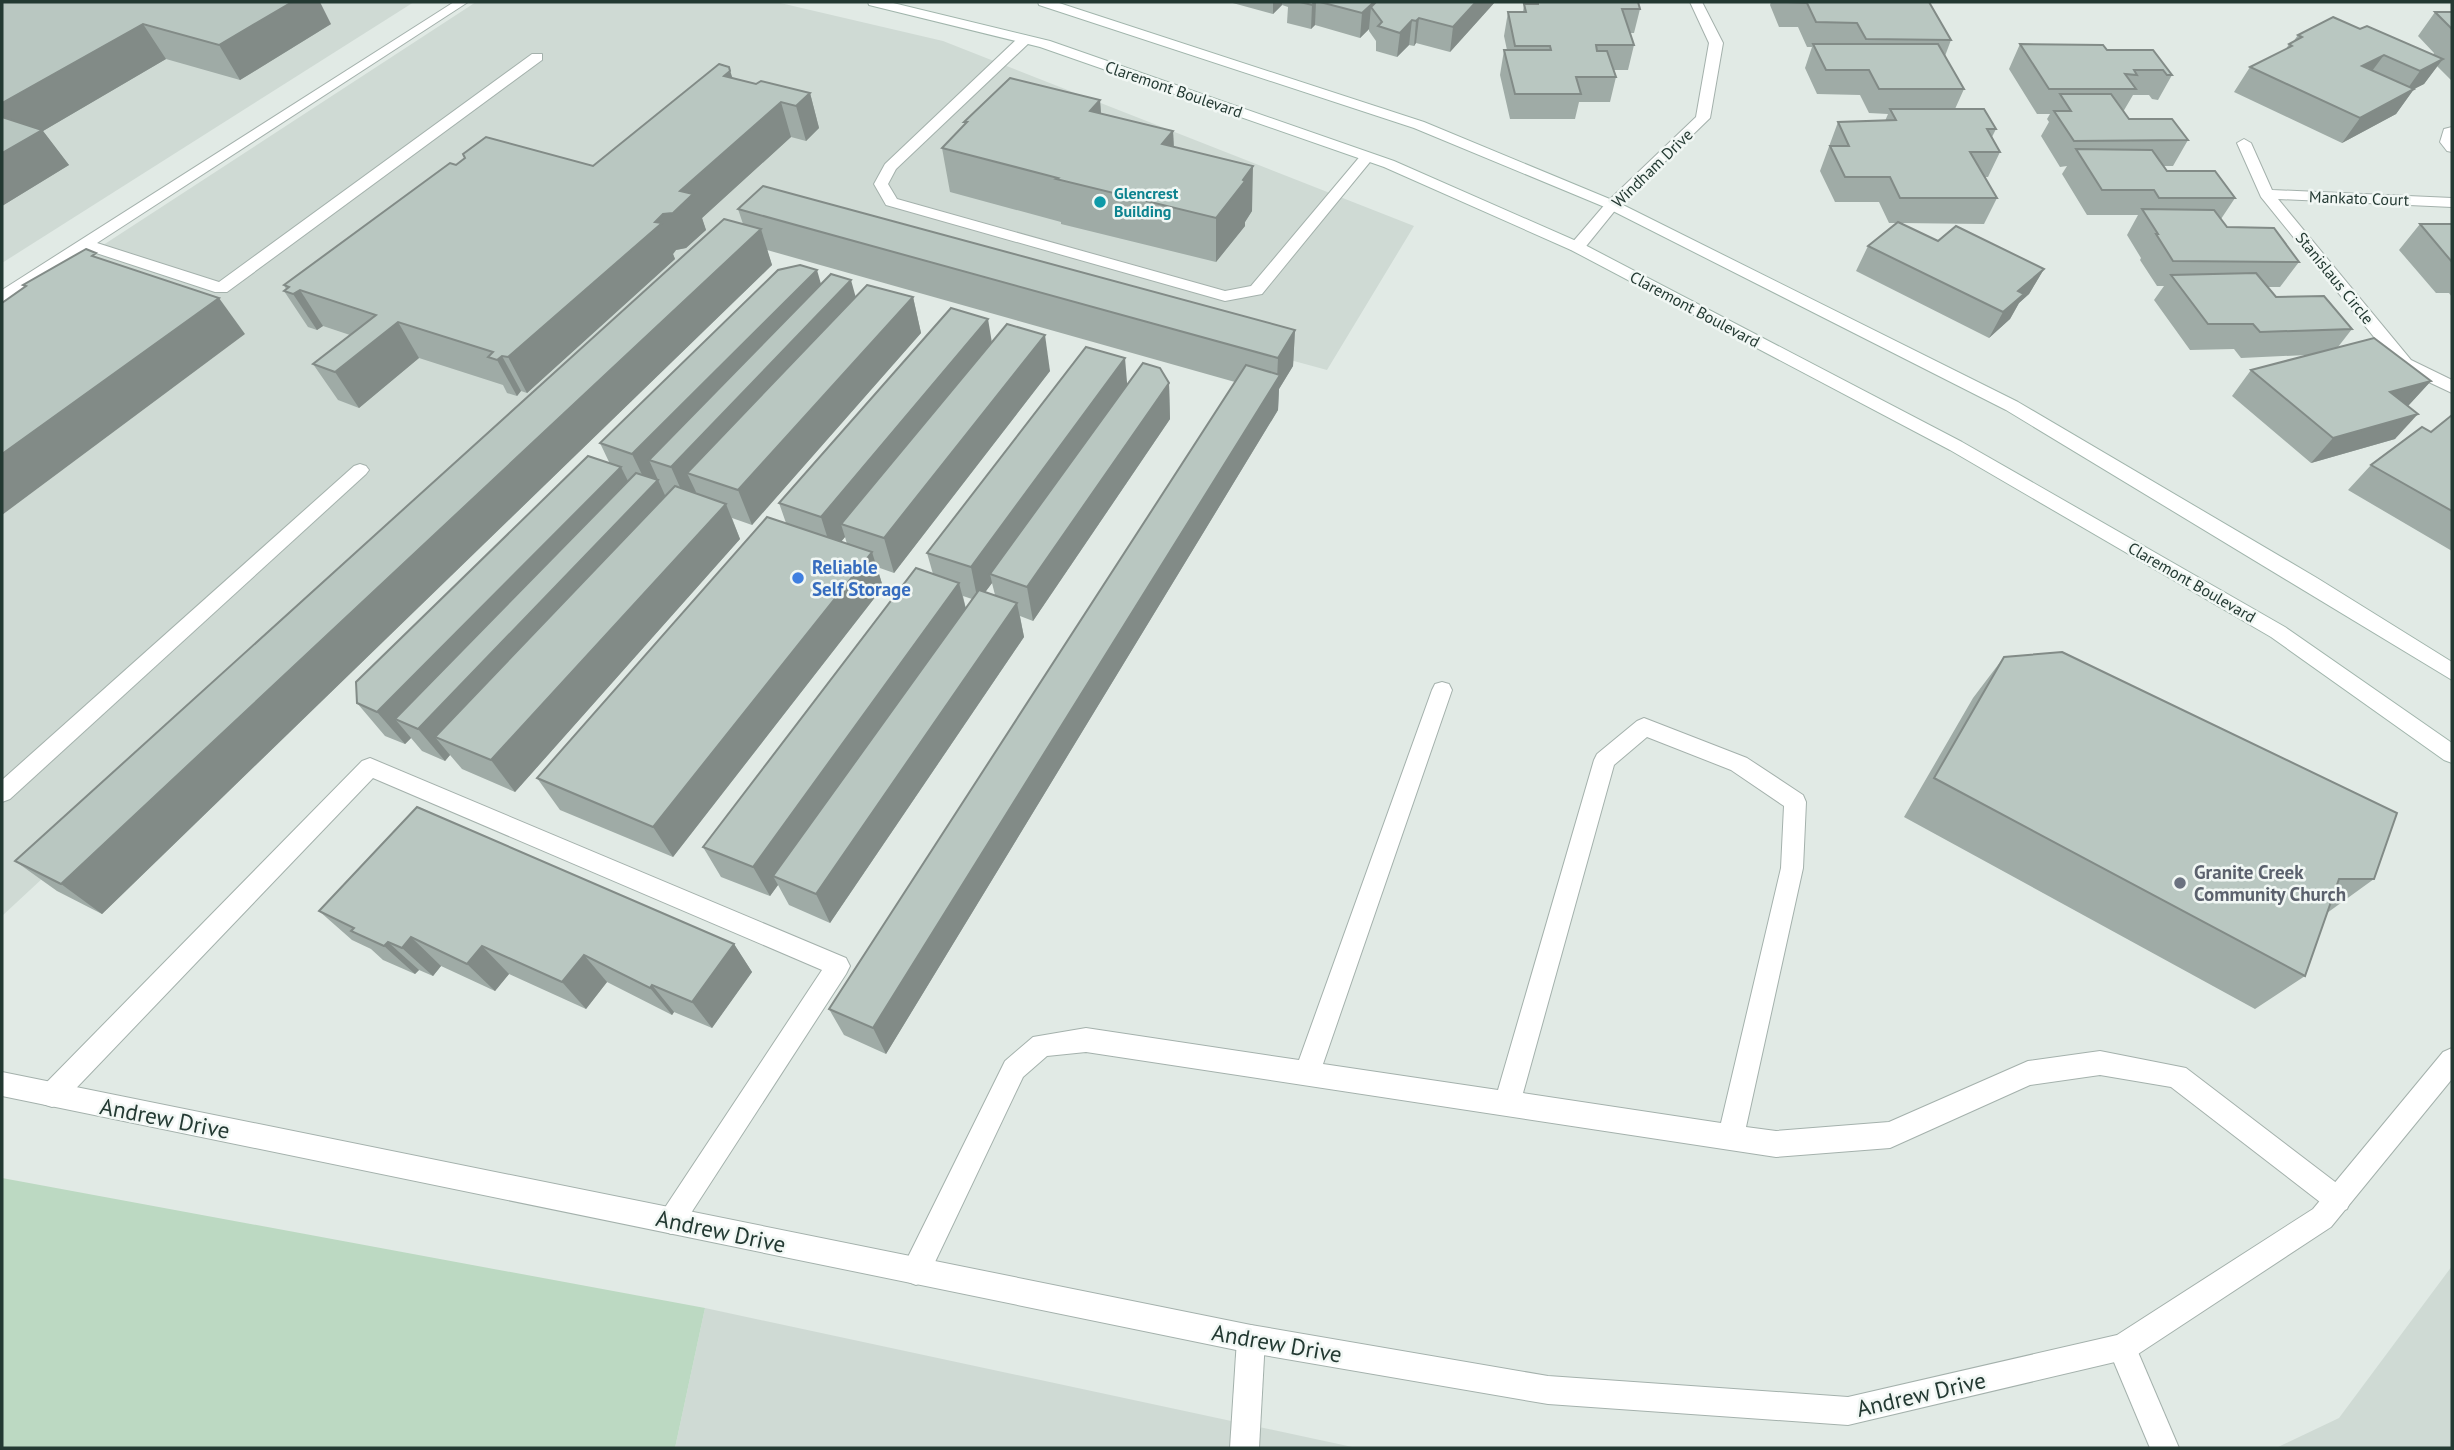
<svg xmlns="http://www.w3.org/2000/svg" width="2454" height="1450" font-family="'PT Sans',sans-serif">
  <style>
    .built { fill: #cfdad4 }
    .green { fill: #bcd9c2 }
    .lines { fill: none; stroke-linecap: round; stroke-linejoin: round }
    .service-casing { stroke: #a4b1ac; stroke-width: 2 }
    .minor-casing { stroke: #a4b1ac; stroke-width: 2 }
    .secondary-casing { stroke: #a1b5ac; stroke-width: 2 }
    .service { fill: #fff; fill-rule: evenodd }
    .minor { fill: #fff; fill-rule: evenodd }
    .secondary { fill: #fff; fill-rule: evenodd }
    .wall { fill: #9faba6; fill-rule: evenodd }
    .shaded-wall { fill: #828b87 }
    .building { fill: #b9c7c1; stroke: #828b87; stroke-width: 2 }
    .culture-dot { fill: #0f9aa8; stroke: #f1f7f4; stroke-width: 2.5 }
    .shop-dot { fill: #3f7fe0; stroke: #f1f7f4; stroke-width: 2.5 }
    .worship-dot { fill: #6b7280; stroke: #f1f7f4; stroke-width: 2.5 }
    .labels { text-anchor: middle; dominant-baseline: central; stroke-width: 5; stroke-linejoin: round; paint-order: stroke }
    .far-street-label { font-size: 16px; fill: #233932; stroke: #f1f7f4 }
    .far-culture-label { font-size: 16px; font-weight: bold; fill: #0d838f; stroke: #f1f7f4; text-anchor: start }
    .shop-label { font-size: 19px; font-weight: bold; fill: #366cbe; stroke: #f1f7f4; text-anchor: start }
    .worship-label { font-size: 19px; font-weight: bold; fill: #5b616d; stroke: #f1f7f4; text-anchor: start }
    .near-street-label { font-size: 23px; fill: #233932; stroke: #f1f7f4 }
  </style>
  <rect width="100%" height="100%" fill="#e1eae5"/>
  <g class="built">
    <polygon points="2,2 414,2 2,263"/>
    <polygon points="476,2 776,2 943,41 1414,226 1327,370 757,215 2,916 2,311"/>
    <polygon points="2452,1266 2452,1448 2276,1448 2339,1418"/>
    <polygon points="705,1308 1357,1448 675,1448"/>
  </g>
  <polygon class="green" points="2,1178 705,1308 675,1448 2,1448"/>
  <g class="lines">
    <defs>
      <g id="service">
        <polygon points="454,2 468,2 97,243 219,282 532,54 542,54 542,60 227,292 215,292 87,250 2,302 2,290"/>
        <polygon points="1025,35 1032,39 1030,42 896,169 888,184 897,199 1225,291 1251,286 1362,154 1367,153 1374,157 1262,294 1225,301 886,205 874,184 885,164 1020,36"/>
        <polygon points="360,464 366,466 369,470 366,474 10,799 2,802 2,780 354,466"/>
        <path d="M1442,682L1449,684L1452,690L1323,1064L1498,1090L1594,760L1597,754L1637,721L1644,718L1747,758L1803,795L1806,802L1803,868L1746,1127L1776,1131L1889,1122L2028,1061L2100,1051L2186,1068L2347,1191L2351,1200L2347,1209L2338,1213L2329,1209L2171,1087L2100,1075L2030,1085L1890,1148L1776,1157L1086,1052L1047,1056L1023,1077L926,1281L916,1285L906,1281L902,1271L906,1261L1005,1061L1033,1037L1086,1028L1299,1060L1432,690L1435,684ZM1647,737L1731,770L1784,806L1781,868L1721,1123L1523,1093L1614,765Z"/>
        <polygon points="370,758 846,958 850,966 846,974 680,1230 671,1234 662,1230 658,1221 662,1212 822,970 373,778 61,1104 52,1107 43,1104 39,1095 43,1086 362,761"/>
        <polygon points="1251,1325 1261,1329 1265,1339 1259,1448 1230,1448 1237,1339 1241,1329"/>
        <polygon points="2122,1334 2132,1338 2179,1448 2150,1448 2108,1348 2112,1338"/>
      </g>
      <g id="minor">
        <polygon points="1690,2 1702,2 1723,43 1710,118 1617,208 1583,250 1571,250 1569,247 1571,244 1607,202 1696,117 1709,43"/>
        <polygon points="2452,127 2452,152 2447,151 2440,142 2444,129"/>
        <polygon points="2244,139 2251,143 2272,190 2452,198 2452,207 2278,199 2411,360 2452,380 2452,393 2399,368 2261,197 2237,143"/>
        <polygon points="2452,1048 2452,1079 2331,1227 2132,1358 1848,1425 1548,1404 1251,1353 2,1096 2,1072 1251,1325 1548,1376 1848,1397 2117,1335 2313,1209 2443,1052"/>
      </g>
      <g id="secondary">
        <polygon points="868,2 889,2 1050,41 1394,161 1583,244 1962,442 2285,627 2452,743 2452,763 2444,760 2271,637 1950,450 1571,250 1384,167 1040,47 869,5"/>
        <polygon points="1038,2 1056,2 1424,122 1617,202 2018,402 2317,578 2452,662 2452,680 2006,410 1607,208 1414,128 1039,5"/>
      </g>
    </defs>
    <use href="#service" class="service-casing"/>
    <use href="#minor" class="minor-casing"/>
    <use href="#secondary" class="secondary-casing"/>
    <use href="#service" class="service"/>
    <use href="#minor" class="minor"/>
    <use href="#secondary" class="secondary"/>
  </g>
  <g class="wall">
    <polygon points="2,2 331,24 240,80 166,59 43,131 69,165 2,206"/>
    <polygon points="1229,2 1495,2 1450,52 1416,43 1414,46 1409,45 1397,57 1376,51 1376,41 1369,31 1369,29 1360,38 1315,25 1311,29 1287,23 1288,7 1282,5 1273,14"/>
    <polygon points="1528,2 1638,2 1640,9 1634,33 1630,33 1634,45 1628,70 1613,70 1616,77 1610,102 1579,102 1575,119 1510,119 1500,75 1504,50 1507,50 1504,36 1508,12 1523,12 1524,4 1529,4"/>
    <polygon points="1771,2 1929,2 1951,40 1945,56 1964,89 1955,109 1996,129 1992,137 2000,152 1988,177 1984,177 1997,198 1984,224 1900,223 1938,241 2044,269 2029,294 2019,303 2010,319 1989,338 1856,271 1868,246 1897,223 1889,223 1879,202 1835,202 1820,171 1838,122 1885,121 1888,114 1869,113 1860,95 1817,94 1805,68 1812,47 1807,47 1798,27 1779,27 1770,5"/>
    <polygon points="2435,12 2452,12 2452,81 2437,66 2424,84 2414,89 2396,114 2342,143 2234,92 2250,67 2286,49 2289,44 2293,42 2298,35 2360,29 2433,55 2434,53 2418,36"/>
    <polygon points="2020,44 2107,50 2153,50 2172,75 2158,100 2152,99 2149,95 2133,95 2123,112 2129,119 2188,140 2173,166 2163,166 2167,171 2235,198 2221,219 2227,227 2299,262 2280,287 2268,287 2276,297 2352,329 2338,347 2431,381 2408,406 2395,439 2311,463 2232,396 2251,370 2307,355 2241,358 2234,349 2190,350 2154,300 2164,286 2157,286 2140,260 2141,258 2127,235 2138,215 2087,215 2062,174 2067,166 2060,167 2041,136 2049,122 2047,119 2050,114 2037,114 2009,69"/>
    <polygon points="733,78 756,84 810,93 819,128 806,141 791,137 702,218 706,230 686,248 676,250 673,254 675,259 527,393 521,391 517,396 507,393 503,385 419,358 359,408 338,400 313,364 350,335 323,326 317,330 308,327 284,291 286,289 284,285 456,165 593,166"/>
    <polygon points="1100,100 1101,114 1173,131 1174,147 1252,211 1245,222 1245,226 1216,262 1061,224 1061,222 950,192 942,148 965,125 964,122"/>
    <polygon points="738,209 1295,330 1293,366 1279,389 1278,410 886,1054 844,1035 829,1009 1235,382 767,250 772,265 102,914 57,891 15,861 743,224"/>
    <polygon points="2420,224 2452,224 2452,297 2449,293 2436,293 2399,250"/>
    <polygon points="821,284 856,297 913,297 921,333 752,525 732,518 740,539 515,792 462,769 450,755 445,761 422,751 411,738 405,744 385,736 357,703 610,464 600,443"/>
    <path d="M992,343L1050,371L894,573L877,567L883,587L673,857L560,810L537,778L786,523L779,503ZM845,537L847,544L841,542Z"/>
    <path d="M1169,383L1170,419L1033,621L1020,616L1024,637L830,923L789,905L778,885L770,896L721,877L703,847L933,574L927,553L1127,385ZM992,583L995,595L985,592ZM963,596L972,599L966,609Z"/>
    <polygon points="2452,415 2452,551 2348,490 2371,465 2431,432"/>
    <polygon points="2004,657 2374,879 2327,913 2305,976 2255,1009 1904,817 1973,698"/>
    <polygon points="319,911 734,944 752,972 712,1028 674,1012 672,1015 607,982 586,1009 509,974 495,991 441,966 433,976 419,970 415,974 383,960 371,949 352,940"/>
  </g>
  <g class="shaded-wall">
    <polygon points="292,2 320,2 331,24 240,80 219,45"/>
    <polygon points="1273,2 1282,2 1282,5 1273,14"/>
    <polygon points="1315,2 1316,2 1315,25 1311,29 1312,5"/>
    <polygon points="1374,2 1397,2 1371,7 1369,29 1360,38 1362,13"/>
    <polygon points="1476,2 1495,2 1450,52 1453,27"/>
    <polygon points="1419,18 1416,43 1414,46 1416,21"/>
    <polygon points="1412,20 1409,45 1397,57 1400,33"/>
    <polygon points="143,24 166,59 43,131 69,165 2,206 2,103"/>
    <polygon points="2384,55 2366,79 2362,66"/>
    <polygon points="2443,59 2424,84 2414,89 2396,114 2342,143 2360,118 2403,95 2420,71"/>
    <polygon points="729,67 740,102 724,76"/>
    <polygon points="810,93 819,128 806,141 796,106"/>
    <polygon points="1100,100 1103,144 1090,111"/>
    <polygon points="781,102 791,137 702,218 706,230 686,248 676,250 673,254 675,259 527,393 508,357 655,222 680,191"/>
    <polygon points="1173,131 1175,176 1162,144"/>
    <polygon points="1253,166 1252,211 1245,222 1245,226 1216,262 1216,218"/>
    <polygon points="761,229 772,265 102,914 61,884"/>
    <polygon points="2044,269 2029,294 2019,303 2010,319 1989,338 2003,312 2018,291"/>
    <polygon points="817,270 827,305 851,280 861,316 687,473 696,492 687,503 671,467 649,460 674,515 435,737 450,755 445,761 418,729 395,719 411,738 405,744 377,712 621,467 638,501 649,489 632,454"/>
    <polygon points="300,290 323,326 317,330 293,294"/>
    <polygon points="913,297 921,333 752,525 738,490"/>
    <polygon points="219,298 245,334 2,515 2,454"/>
    <polygon points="988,319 994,355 841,524 845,537 832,552 821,517"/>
    <polygon points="398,322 419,358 359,408 335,372"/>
    <polygon points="1295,330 1293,366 1279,389 1278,410 886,1054 873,1028 1277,380 1278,358"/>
    <polygon points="1045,335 1050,371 894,573 884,538"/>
    <polygon points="502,356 521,391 517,396 497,360"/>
    <polygon points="1125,358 1128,394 990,574 992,583 978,602 971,567"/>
    <polygon points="2431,381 2408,406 2390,392"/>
    <polygon points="1169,383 1170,419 1033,621 1027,587"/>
    <polygon points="2418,414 2395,439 2311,463 2333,438"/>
    <polygon points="726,504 740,539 515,792 491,760"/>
    <polygon points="872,552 883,587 673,857 653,827"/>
    <polygon points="959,583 968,617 773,876 778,885 770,896 753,867"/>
    <polygon points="1017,603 1024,637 830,923 816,894"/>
    <polygon points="411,937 441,966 433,976 402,948"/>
    <polygon points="388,942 419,970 415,974 384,946"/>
    <polygon points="734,944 752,972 712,1028 692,1002"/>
    <polygon points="482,946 509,974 495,991 467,964"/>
    <polygon points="584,955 607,982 586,1009 562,982"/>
    <polygon points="652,985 674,1012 672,1015 650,988"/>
  </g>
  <g class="building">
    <polygon points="2,2 292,2 219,45 143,24 2,103"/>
    <polygon points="1300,2 1315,2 1312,5"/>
    <polygon points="1320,2 1374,2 1362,13"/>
    <polygon points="1376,2 1476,2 1453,27 1419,18 1416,21 1412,20 1400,33 1378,26 1382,22 1371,7"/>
    <polygon points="1538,2 1638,2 1640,9 1622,9 1634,45 1596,45 1597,51 1607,51 1616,77 1576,77 1581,94 1515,94 1504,50 1551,50 1550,46 1515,46 1508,12 1526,12 1524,4 1538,4"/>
    <polygon points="1787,2 1929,2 1951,40 1866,39 1857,23 1816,22 1807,3"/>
    <polygon points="2435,12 2452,12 2452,29"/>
    <polygon points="2333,17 2360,29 2367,26 2443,59 2420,71 2384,55 2362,66 2414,89 2360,118 2250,67 2292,46 2289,44 2302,37 2298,35"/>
    <polygon points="1813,44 1938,44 1964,89 1879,89 1869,70 1826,70"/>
    <polygon points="2020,44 2103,45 2107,50 2153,50 2172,75 2167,75 2163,70 2134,70 2137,75 2125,74 2136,89 2049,89"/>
    <polygon points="719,64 729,67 730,71 724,76 756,84 761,81 810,93 796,106 781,102 680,191 693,194 673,213 663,214 655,222 662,223 508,357 502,356 497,360 488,357 493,352 398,322 335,372 313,364 376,315 300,290 293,294 284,291 289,287 284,285 450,163 456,165 465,158 463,154 486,137 593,166"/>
    <polygon points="1010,78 1100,100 1090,111 1173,131 1162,144 1253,166 1243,180 1245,181 1216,218 1056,179 1058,178 942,148 967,122 964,122"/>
    <polygon points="2060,94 2111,94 2129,119 2172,119 2188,140 2074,141 2054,111 2071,111"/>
    <polygon points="1890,109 1984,109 1996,129 1987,129 2000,152 1970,152 1997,198 1900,198 1890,177 1845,177 1830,146 1849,146 1838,122 1896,120"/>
    <polygon points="2,117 42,130 2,153"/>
    <polygon points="2076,149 2152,150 2167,171 2215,171 2235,198 2159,198 2154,190 2102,190"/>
    <polygon points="763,186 1295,330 1278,358 738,209"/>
    <polygon points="2142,209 2214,210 2227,227 2274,228 2299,262 2173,261 2156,234 2158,234"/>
    <polygon points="724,219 761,229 61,884 15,861"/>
    <polygon points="1898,222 1938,241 1956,226 2044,269 2018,291 2024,294 2003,312 1868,246"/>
    <polygon points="2420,224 2452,224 2452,262"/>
    <polygon points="86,249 96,253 92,256 219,298 2,454 2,303 26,286 23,285"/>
    <polygon points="800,265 817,270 632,454 600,443 778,270"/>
    <polygon points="2256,273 2276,297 2324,296 2352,329 2260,332 2253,324 2208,324 2171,275"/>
    <polygon points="831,274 851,280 671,467 649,460"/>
    <polygon points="867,285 913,297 738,490 687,473"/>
    <polygon points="951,308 988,319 821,517 779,503"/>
    <polygon points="1007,324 1045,335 884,538 841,524"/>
    <polygon points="2374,338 2431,381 2390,392 2418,414 2333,438 2251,370"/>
    <polygon points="1086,347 1125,358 971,567 927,553"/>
    <polygon points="1143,363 1160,368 1169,383 1027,587 990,574"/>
    <polygon points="1246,365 1280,375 873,1028 829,1009"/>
    <polygon points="2452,415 2452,511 2371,465 2422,427 2431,432"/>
    <polygon points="588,456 621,467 377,712 357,703 356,682"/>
    <polygon points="636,473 658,480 418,729 395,719"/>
    <polygon points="675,486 726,504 491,760 435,737"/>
    <polygon points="767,517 872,552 653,827 537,778"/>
    <polygon points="916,568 959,583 753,867 703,847"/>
    <polygon points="979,590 1017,603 816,894 773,876"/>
    <polygon points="2062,652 2397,813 2374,879 2339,879 2305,976 1934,778 2004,657"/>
    <polygon points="417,807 734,944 692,1002 652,985 650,988 584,955 562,982 482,946 467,964 411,937 402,948 388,942 384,946 351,931 354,928 319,911"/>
  </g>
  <circle class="culture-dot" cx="1100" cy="202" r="7"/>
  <circle class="shop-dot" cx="798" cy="578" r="7"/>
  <circle class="worship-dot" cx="2180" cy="883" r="7"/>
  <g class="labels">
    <g class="far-street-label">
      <text transform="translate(1174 89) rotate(19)">Claremont Boulevard</text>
      <text transform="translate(1652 168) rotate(-44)">Windham Drive</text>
      <text transform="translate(2359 198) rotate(2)">Mankato Court</text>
      <text transform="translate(2335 278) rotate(51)">Stanislaus Circle</text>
      <text transform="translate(1695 309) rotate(28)">Claremont Boulevard</text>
      <text transform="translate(2192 582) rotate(30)">Claremont Boulevard</text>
    </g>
    <g class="far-culture-label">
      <text x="1114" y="193">Glencrest<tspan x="1114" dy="18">Building</tspan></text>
    </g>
    <g class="shop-label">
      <text x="812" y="567">Reliable<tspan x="812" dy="22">Self Storage</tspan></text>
    </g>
    <g class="worship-label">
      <text x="2194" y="872">Granite Creek<tspan x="2194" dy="22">Community Church</tspan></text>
    </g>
    <g class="near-street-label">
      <text transform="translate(165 1118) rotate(11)">Andrew Drive</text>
      <text transform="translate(721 1231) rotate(12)">Andrew Drive</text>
      <text transform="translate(1277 1343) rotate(10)">Andrew Drive</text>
      <text transform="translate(1921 1394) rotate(-13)">Andrew Drive</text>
    </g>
  </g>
  <rect width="2454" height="1450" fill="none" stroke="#233932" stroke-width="7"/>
</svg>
